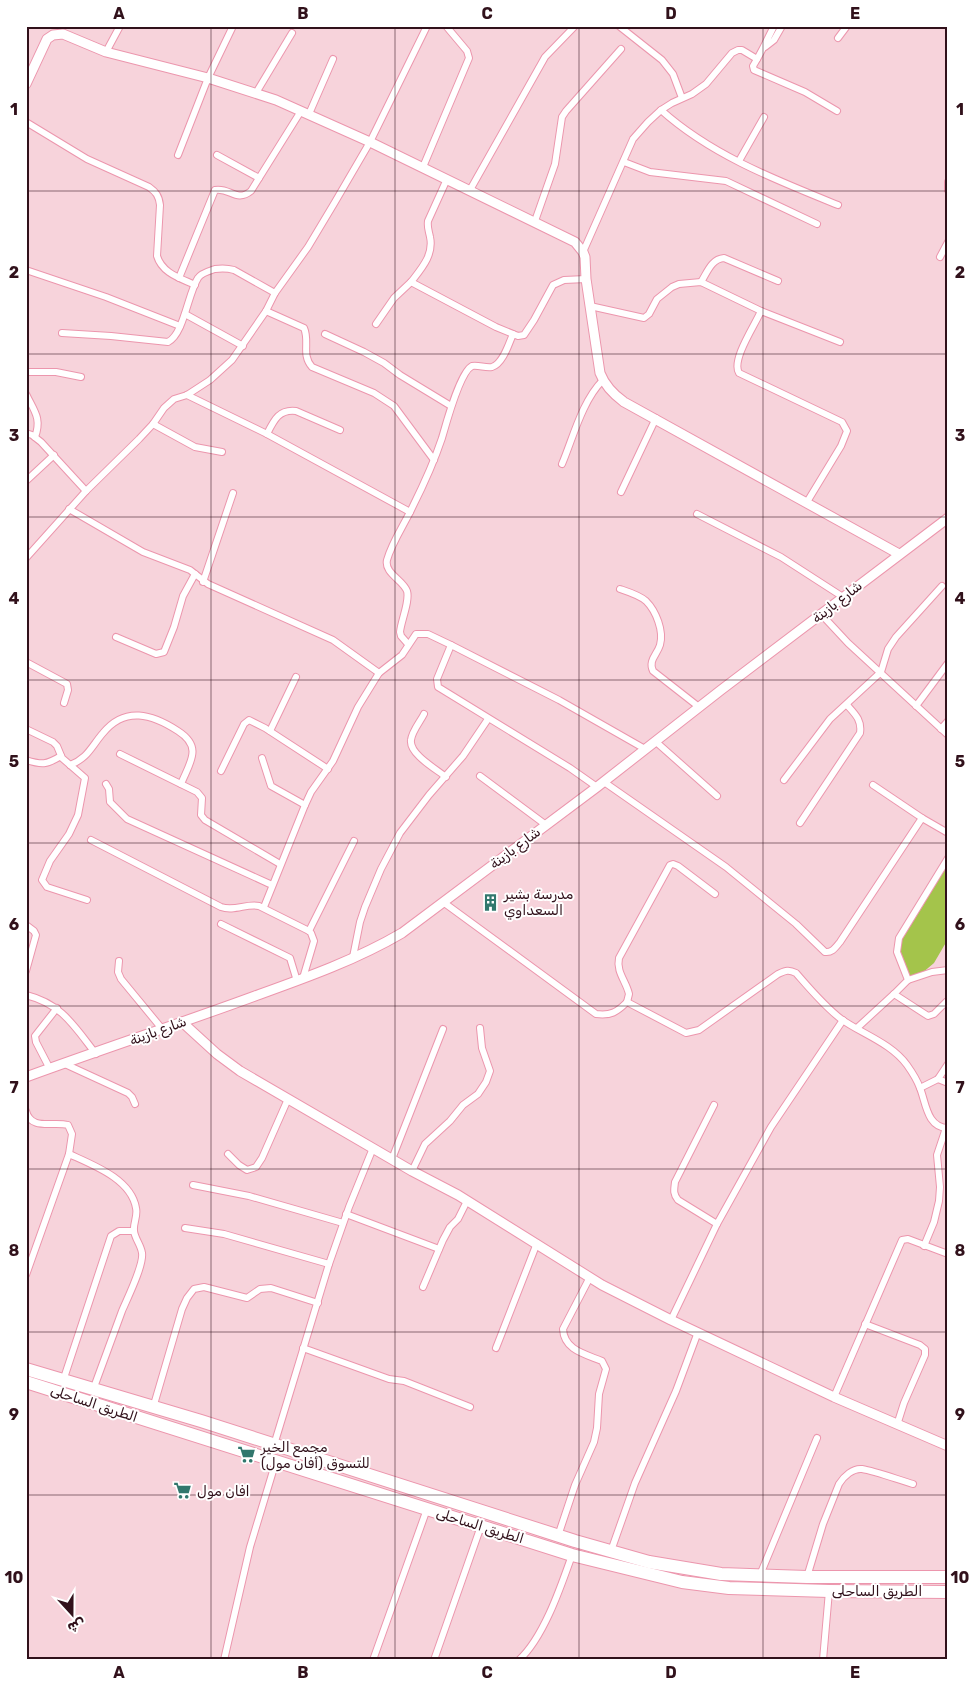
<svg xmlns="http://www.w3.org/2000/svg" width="974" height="1686" font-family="Rubik,'Noto Naskh Arabic',sans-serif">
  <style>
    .green { fill: #a4c44b }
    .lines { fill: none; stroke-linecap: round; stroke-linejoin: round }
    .street-casing { stroke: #ec96ad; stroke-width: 8 }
    .secondary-casing { stroke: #ec96ad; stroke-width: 11 }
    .highway-casing { stroke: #ec96ad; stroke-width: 14 }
    .street { stroke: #fff; stroke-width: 6 }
    .secondary { stroke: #fff; stroke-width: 9 }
    .highway { stroke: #fff; stroke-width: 12 }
    .grid { fill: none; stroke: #31111b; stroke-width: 1; stroke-opacity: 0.55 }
    .labels { text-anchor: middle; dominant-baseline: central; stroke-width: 4; stroke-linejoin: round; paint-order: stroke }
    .street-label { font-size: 14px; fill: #31111b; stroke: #fff }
    .poi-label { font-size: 14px; fill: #31111b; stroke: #fff; text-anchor: start }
    .neatline { fill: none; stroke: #31111b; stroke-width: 2 }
    .grid-label { font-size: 16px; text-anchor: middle; font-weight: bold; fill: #31111b }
  </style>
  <rect width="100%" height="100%" fill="#f7d3db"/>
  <polygon class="green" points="948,862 948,939 934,963 921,974 912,976 905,975 898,945 924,904 927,895"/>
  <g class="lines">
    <defs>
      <g id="street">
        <polyline points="619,26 662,60 673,74 682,98"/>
        <path d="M774,26C767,40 761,53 753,66L754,70L805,92L837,111"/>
        <polyline points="838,38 847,26"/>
        <polyline points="765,47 774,40 782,26"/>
        <polyline points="106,52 120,26"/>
        <polyline points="256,93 292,33"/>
        <path d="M661,110C711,155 776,180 838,205"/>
        <polyline points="309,114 333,59"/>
        <path d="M26,122L87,159L149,187C156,192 159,196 160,205L157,256C162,273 180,278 195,285"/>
        <polyline points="178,155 208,78 233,26"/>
        <polyline points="217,155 259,178"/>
        <polyline points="739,161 764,117"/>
        <polyline points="624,162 650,172 726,181 817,224"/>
        <polyline points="423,167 469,58 467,51 446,26"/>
        <path d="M447,179L428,221C427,228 429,231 430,237C434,255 421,269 411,282L496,327L513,334"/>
        <polyline points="948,182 948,190"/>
        <polyline points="470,190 545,57 575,26"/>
        <polyline points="535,221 555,164 562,117 566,111 621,49"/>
        <polyline points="583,252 633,139 648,122 661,110 672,103 692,94 706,84 732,53 738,50 742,50 757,59"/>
        <polyline points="940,257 948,242"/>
        <polyline points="26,270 106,297 180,326"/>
        <path d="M179,278L215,190C230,187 236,203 251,191L301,111"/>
        <path d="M701,282C707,273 711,259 724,258L778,281"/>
        <polyline points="590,306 644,318 649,314 657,299 672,287 679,284 701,282 761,311 840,342"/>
        <path d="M266,311L304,328C310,341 301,355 312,367L374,393L394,406L434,460"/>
        <path d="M761,311C755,325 731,360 739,373L842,422L847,431L841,446L807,502"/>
        <polyline points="185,314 243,346"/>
        <polyline points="376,324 394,298 411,282"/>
        <path d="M62,333L111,336L168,342C184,334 188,293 198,278C201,273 209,271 215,269C222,268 227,268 234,270L275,293"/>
        <polyline points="325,334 364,352 384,363 400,375 451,406"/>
        <polyline points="26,372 56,372 81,377"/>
        <path d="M26,394C34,411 42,418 35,437"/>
        <polyline points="187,395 267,434 410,512"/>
        <polyline points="153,424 195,447 222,452"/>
        <polyline points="26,433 32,435 41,442 86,491"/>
        <path d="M267,434C274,420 279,409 296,411L340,430"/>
        <path d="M562,464C573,438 582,401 603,380"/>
        <polyline points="26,481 54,455"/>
        <polyline points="621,492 656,418"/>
        <polyline points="69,509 143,552 190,570 208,584 333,640 379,673"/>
        <polyline points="697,514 781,557 843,597"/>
        <polyline points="26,558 86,491 139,439 153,424 164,408 174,399 187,395 210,380 232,360 266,311 275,293 308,247 335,202 370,142 427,26"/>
        <polyline points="203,582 233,493"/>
        <path d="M620,589C629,592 639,595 646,601C656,611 664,631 660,645C657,655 648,660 653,671L699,707"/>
        <polyline points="821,614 848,643 948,735"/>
        <polyline points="116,637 156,654 164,652 174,627 183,596 195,574"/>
        <path d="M408,644L401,636L400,632C401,621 410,601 407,591C403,580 384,573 387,560C392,542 404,525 412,508C423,486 434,462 442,438C446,424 460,372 472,366C479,365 485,368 492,367C503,364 509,343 513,334L518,336L524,335L534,320L553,285L564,280L586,279"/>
        <polyline points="451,645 437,679 438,687 570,768 597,787"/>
        <polyline points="26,662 67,684 68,690 64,703"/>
        <polyline points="916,706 948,663"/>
        <path d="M424,714C420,722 412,731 411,740C409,754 436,769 446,777"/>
        <polyline points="26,729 53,742 57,746 62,758 85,778 78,815 69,834 50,861 42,880 47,887 87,900"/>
        <polyline points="941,729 948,721"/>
        <polyline points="270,731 296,677"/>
        <polyline points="655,741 717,796"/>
        <polyline points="120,754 197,792 202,798 201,815 205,820 280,864"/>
        <polyline points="262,758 271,786 305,805"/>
        <path d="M26,760C42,765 46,765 61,756"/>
        <path d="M70,765C88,758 91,747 103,733C125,706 152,714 178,731C203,747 190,762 181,784"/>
        <polyline points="221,771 244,724 249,720 265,728 328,769"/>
        <polyline points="480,776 546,825"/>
        <polyline points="784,780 830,719 881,672 888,649 896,637 942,586"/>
        <path d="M604,782L726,867L796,924L825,952C832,953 835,948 840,942L922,818L948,833"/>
        <polyline points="106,784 109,789 110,802 127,819 272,885"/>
        <polyline points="873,785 922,818"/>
        <path d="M800,823L860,733C862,720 855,714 847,705"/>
        <path d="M91,840L221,907C234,912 247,903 259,906L309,931L311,933L314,941L303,978"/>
        <path d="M443,902L596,1014C611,1016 617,1012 627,1002L686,1033L699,1030L778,974C785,971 788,969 796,973C810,989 824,1006 841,1019C862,1034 891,1043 907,1065C912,1072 917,1080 920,1088C926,1103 927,1128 948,1128"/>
        <polyline points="264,907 305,805 311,792 333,761 358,707 379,673 402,655 416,634 428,634 451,645 559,700 645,749"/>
        <polyline points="221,924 290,958 297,981"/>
        <polyline points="26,925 34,931 36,935 26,971"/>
        <polyline points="309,931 354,841"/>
        <polyline points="353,957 360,922 365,907 381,869 400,833 429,795 463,756 488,719"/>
        <polyline points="119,961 118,972 121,979 163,1030"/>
        <polyline points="908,980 932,972 948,970"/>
        <polyline points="894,994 928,1016 934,1014 946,1002"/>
        <path d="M26,995C62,1004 74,1026 96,1054"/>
        <path d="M627,1002L629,994C626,981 616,972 619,958L670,865L673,864L678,866L715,894"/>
        <polyline points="857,1028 894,994 908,980 897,952 899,938 948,858"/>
        <polyline points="65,1064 128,1093 132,1097 135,1104"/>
        <polyline points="50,1069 36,1042 35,1036 57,1008"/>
        <polyline points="938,1079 948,1083"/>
        <polyline points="920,1088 938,1079 948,1064"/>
        <path d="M26,1111C31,1131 53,1121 68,1125L72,1134L69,1154L26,1275"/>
        <path d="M69,1154C93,1165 131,1179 136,1208C138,1216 133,1223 134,1231C135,1239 141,1245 142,1253C144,1265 127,1299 122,1311L93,1390"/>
        <polyline points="228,1154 239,1165 247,1170 256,1167 262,1158 288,1099"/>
        <polyline points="392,1159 443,1029"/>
        <polyline points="412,1171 425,1144 450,1121 463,1105 478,1094 486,1082 490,1071 482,1048 480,1028"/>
        <polyline points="193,1185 249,1196 343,1223"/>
        <polyline points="346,1214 439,1249"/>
        <polyline points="717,1224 771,1127 843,1020"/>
        <polyline points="185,1228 224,1234 329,1264"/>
        <polyline points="924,1246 934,1222 939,1201 940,1187 937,1155 946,1128"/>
        <polyline points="423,1287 443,1240 450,1227 458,1219 467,1201"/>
        <path d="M671,1320L717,1224L678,1200C673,1194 674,1190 675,1182L714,1105"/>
        <polyline points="865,1324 920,1345 925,1349 925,1355 904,1403 897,1425"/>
        <polyline points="303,1348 389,1379 404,1381 470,1407"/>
        <polyline points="496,1348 537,1243"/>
        <polyline points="63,1381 111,1236 119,1231 134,1231"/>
        <polyline points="834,1397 902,1240 908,1239 948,1254"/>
        <polyline points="153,1408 182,1309 187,1298 194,1289 204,1287 247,1298 260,1289 271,1288 318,1303"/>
        <polyline points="274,1445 329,1264 349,1207 373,1148"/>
        <path d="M558,1536L575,1485L594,1442L597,1428L599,1394L606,1369L602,1361C585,1354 564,1350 563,1329L590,1277"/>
        <polyline points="611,1551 635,1483 676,1391 698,1332"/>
        <polyline points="760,1575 817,1438"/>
        <path d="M807,1577L823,1524L839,1484C844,1476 853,1468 862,1469C875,1471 899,1480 913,1484"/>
        <polyline points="224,1660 250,1547 276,1461"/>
        <polyline points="373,1660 427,1509"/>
        <polyline points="434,1660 481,1526"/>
        <path d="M519,1660C544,1637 561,1586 572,1555"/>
        <polyline points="823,1660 829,1591"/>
      </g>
      <g id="secondary">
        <path d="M26,84L47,39L53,35L63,34L106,52L208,78L276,100L370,142L575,242L583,252L585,257L586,279L600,373C605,386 613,394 624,402L899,554"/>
        <polyline points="182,1022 217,1054 240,1071 412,1171 458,1195 602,1285 671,1320 834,1397 948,1446"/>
        <path d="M26,1077C102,1049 179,1024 255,996C305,978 356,960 402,933L597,787L721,690L948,518"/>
      </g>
      <g id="highway">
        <polyline points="26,1369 201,1421 575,1541 649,1562 721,1574 807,1577 948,1577"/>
        <polyline points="26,1382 572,1555 682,1582 729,1588 829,1591 948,1592"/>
      </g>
    </defs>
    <use href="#street" class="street-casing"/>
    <use href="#secondary" class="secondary-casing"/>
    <use href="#highway" class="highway-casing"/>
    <use href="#street" class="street"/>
    <use href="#secondary" class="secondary"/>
    <use href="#highway" class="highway"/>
  </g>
  <path class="grid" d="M211,26V1660M395,26V1660M579,26V1660M763,26V1660M26,191H948M26,354H948M26,517H948M26,680H948M26,843H948M26,1006H948M26,1169H948M26,1332H948M26,1495H948"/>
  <defs>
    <symbol id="building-bare" viewBox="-9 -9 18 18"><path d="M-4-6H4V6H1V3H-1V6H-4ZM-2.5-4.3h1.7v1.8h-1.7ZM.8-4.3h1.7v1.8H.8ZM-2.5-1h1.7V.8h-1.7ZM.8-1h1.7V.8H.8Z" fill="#31776d" stroke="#fff" stroke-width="2.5" paint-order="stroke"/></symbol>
    <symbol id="supermarket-bare" viewBox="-9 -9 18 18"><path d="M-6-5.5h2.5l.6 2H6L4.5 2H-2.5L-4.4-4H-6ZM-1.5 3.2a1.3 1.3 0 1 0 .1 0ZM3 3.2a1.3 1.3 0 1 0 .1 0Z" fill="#31776d" stroke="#fff" stroke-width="2.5" paint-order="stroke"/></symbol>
  </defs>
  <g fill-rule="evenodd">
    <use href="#building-bare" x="478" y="890" width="25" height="25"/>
    <use href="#supermarket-bare" x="234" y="1442" width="25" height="25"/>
    <use href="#supermarket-bare" x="170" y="1478" width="25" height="25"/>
  </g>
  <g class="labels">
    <g class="street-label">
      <text transform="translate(837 602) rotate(-38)">شارع بازينة</text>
      <text transform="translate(515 848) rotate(-37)">شارع بازينة</text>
      <text transform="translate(158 1031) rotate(-20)">شارع بازينة</text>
      <text transform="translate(94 1404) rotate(18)">الطريق الساحلى</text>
      <text transform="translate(480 1526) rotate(17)">الطريق الساحلى</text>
      <text x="877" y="1591">الطريق الساحلى</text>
    </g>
    <g class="poi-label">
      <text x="504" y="894">مدرسة بشير<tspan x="504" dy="16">السعداوي</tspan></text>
      <text x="261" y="1447">مجمع الخير<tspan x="261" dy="16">للتسوق (أفان مول)</tspan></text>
      <text x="197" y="1491">افان مول</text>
    </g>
  </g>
  <rect width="974" height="1686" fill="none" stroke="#ffffff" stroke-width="55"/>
  <g transform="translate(72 1614) rotate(159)" stroke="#ffffff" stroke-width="4" paint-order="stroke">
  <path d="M0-4L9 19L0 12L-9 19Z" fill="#31111b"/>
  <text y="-8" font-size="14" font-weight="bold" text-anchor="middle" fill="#31111b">ش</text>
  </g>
  <rect x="28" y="28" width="918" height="1630" class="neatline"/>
  <g class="grid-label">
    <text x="119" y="19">A</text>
    <text x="303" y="19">B</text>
    <text x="487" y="19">C</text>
    <text x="671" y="19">D</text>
    <text x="855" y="19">E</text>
    <text x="14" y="115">1</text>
    <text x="960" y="115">1</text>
    <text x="14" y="278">2</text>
    <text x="960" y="278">2</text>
    <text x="14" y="441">3</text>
    <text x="960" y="441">3</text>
    <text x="14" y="604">4</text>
    <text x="960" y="604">4</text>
    <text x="14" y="767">5</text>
    <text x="960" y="767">5</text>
    <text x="14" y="930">6</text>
    <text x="960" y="930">6</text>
    <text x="14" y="1093">7</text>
    <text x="960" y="1093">7</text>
    <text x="14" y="1256">8</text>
    <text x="960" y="1256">8</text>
    <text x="14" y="1420">9</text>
    <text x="960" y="1420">9</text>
    <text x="14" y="1583">10</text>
    <text x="960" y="1583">10</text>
    <text x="119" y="1678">A</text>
    <text x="303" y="1678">B</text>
    <text x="487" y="1678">C</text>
    <text x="671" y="1678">D</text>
    <text x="855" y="1678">E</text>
  </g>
</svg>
